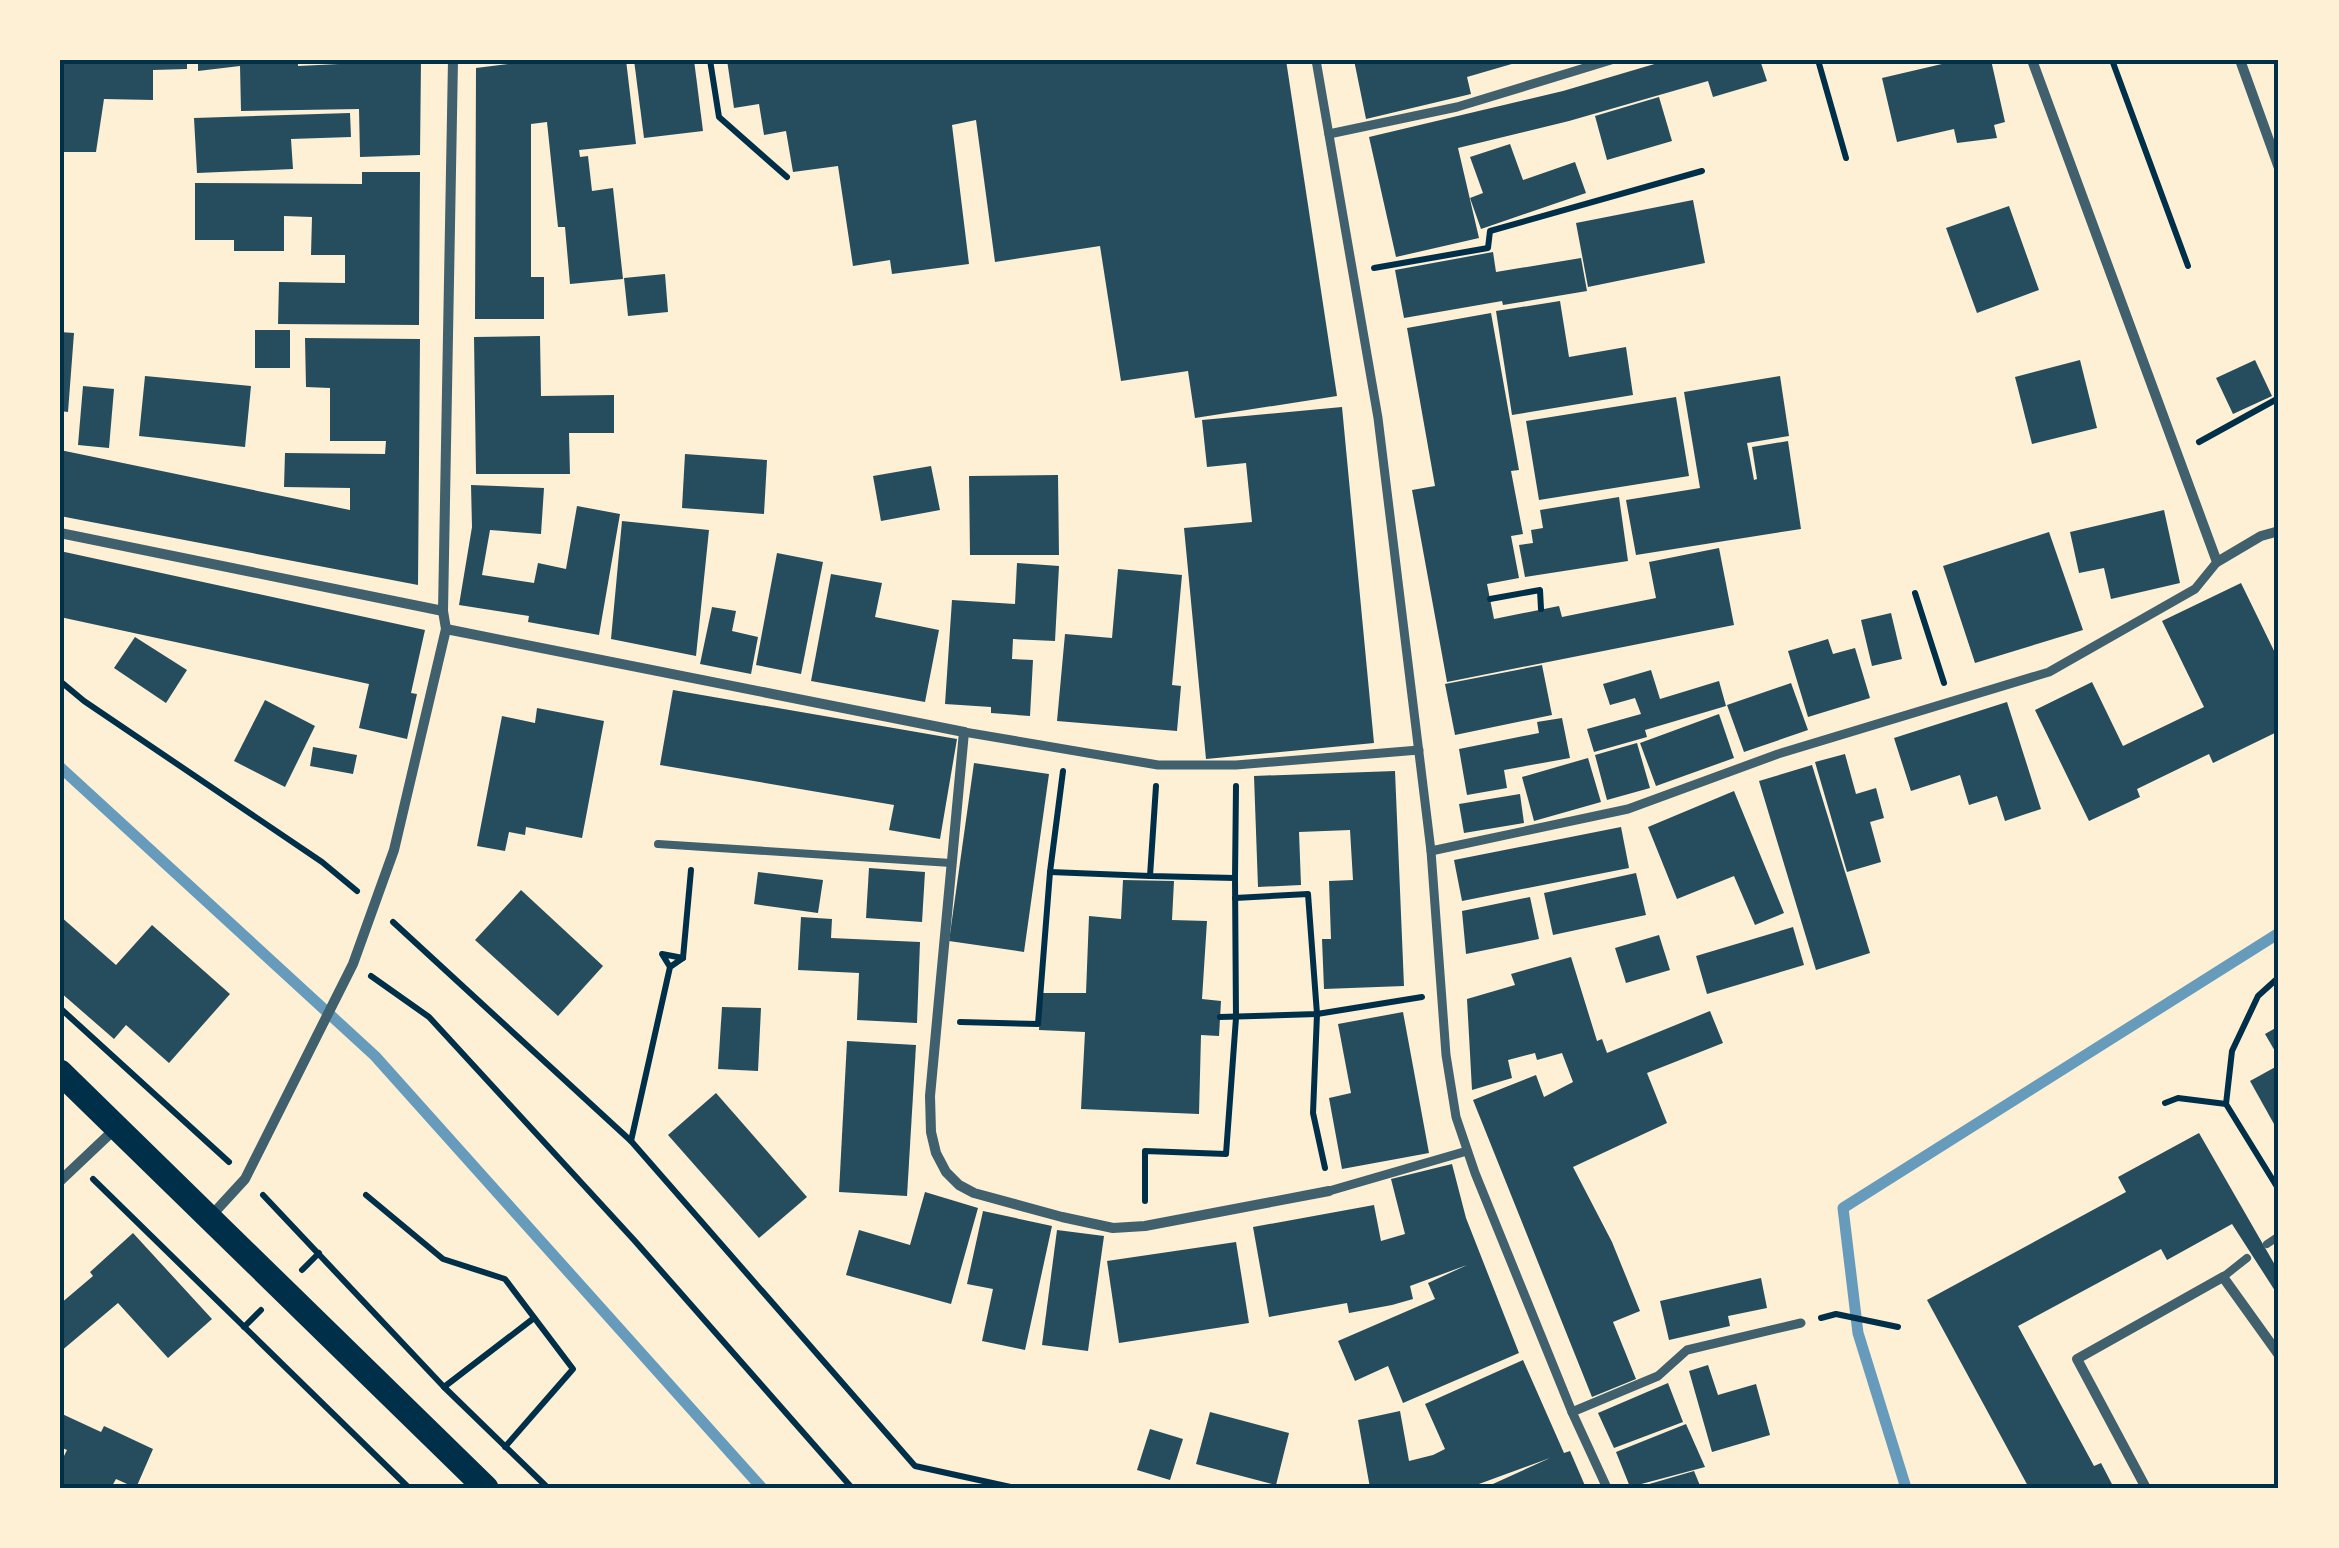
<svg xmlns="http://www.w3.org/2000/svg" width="2339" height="1548" font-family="Montserrat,sans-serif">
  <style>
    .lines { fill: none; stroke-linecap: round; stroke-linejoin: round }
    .stream { stroke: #669bbc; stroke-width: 11 }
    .building { fill: #264d5e }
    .path { stroke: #003049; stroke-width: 6 }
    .service { stroke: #3f606c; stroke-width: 8 }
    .pedestrian { stroke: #3f606c; stroke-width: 9 }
    .minor { stroke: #3f606c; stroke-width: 10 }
    .primary { stroke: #003049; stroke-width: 25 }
    .neatline { fill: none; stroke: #003049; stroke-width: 4 }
  </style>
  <rect width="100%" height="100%" fill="#fdf0d5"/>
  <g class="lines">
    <g class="stream">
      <polyline points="60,767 375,1056 762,1488"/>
      <polyline points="1906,1488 1858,1333 1843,1208 2279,933"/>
    </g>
  </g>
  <g class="building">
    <polygon points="60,60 187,60 187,69 153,70 153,100 104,99 96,152 60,152"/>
    <polygon points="198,60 298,60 298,66 421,60 420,155 360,157 359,109 241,111 240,66 198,71"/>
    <polygon points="539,60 626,60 636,144 579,150 580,157 588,156 592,191 613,188 623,279 570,284 565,227 558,227 547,122 531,124 531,277 544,277 544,319 475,319 476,68"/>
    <polygon points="634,60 694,60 703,131 644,138"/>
    <polygon points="727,60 1286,60 1337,396 1195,418 1188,371 1121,381 1100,246 995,262 976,120 952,125 969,264 892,274 890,260 853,266 838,166 793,172 786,131 764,135 759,104 734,108"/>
    <polygon points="1354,60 1522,60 1522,61 1467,77 1471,94 1366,119"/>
    <polygon points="1668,60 1760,60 1767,81 1713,97 1708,81 1569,121 1458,148 1479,238 1396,257 1369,137 1563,91"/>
    <polygon points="1959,60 1991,60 2005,122 1994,125 1997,138 1957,143 1954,129 1897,142 1882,78"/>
    <polygon points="1659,97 1672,141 1607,160 1595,116"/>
    <polygon points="350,113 351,137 291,139 293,169 197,173 194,118"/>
    <polygon points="1510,144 1523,180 1575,162 1586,193 1481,229 1470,198 1483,193 1470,157"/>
    <polygon points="362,172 420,172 419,325 278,324 279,282 345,283 345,255 311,255 312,217 284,216 284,251 234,251 234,240 195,240 195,183 362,184"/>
    <polygon points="1693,200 1705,263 1588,287 1576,223"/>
    <polygon points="2009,206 2039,290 1977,313 1946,228"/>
    <polygon points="1493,252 1496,272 1581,258 1587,291 1503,305 1502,301 1404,318 1395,270"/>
    <polygon points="665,274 668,312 628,316 624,278"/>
    <polygon points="1560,301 1569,357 1626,347 1633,395 1512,415 1496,311"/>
    <polygon points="1491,313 1519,470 1511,471 1523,534 1511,536 1519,578 1487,584 1494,619 1559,606 1562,617 1656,598 1649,562 1719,548 1734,625 1447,682 1412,490 1435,486 1407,328"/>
    <rect x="255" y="330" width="35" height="38"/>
    <polygon points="60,332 74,333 68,412 60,411"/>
    <polygon points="540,336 541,396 614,395 614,433 569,433 570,474 476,474 474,337"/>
    <polygon points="305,338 420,339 418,585 60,516 60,450 350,510 350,488 284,487 285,453 385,454 386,441 330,441 330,388 306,387"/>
    <polygon points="2080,360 2097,428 2032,444 2015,377"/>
    <polygon points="2255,360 2272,396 2233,414 2216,378"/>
    <polygon points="145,376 251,386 245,447 139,436"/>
    <polygon points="1780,376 1789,436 1747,443 1754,480 1757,479 1752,447 1788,441 1801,529 1636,555 1626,500 1700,488 1684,392"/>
    <polygon points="83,386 114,389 109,448 78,445"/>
    <polygon points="1676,397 1689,476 1539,500 1526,421"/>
    <polygon points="1342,407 1374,743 1206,759 1184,528 1252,522 1246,463 1207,467 1202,420"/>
    <polygon points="685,454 767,460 764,514 682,508"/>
    <polygon points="931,466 940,510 881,521 873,476"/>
    <polygon points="1058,475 1059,555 970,555 969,476"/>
    <polygon points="471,485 544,488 541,534 490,530 482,575 534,583 538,563 566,569 577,506 620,514 599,635 528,622 529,616 459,605 472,527"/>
    <polygon points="1619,497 1628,561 1525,577 1519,545 1533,543 1531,530 1543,528 1540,510"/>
    <polygon points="2164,510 2180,583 2111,599 2104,568 2079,573 2070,532"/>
    <polygon points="622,521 709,530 696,656 611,639"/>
    <polygon points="2049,532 2083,630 1975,663 1943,566"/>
    <polygon points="60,551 425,630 411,693 417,694 407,739 359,728 369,684 60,617"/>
    <polygon points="777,553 823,562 801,674 756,665"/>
    <polygon points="1017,563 1059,566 1055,641 1013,639 1012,659 1033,660 1030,716 991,713 991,707 945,704 952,600 1015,604"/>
    <polygon points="1118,569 1182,575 1172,685 1181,686 1177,731 1057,721 1065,634 1112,638"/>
    <polygon points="831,574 882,583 875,617 939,630 925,702 811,681"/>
    <polygon points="2241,583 2279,661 2279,731 2213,763 2209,754 2137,789 2140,797 2089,821 2035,710 2092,682 2123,746 2204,707 2162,621"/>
    <polygon points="712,607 736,611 732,631 758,637 751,674 700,664"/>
    <polygon points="1891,613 1902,659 1872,666 1861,620"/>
    <polygon points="135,637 187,670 166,703 114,668"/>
    <polygon points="1828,639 1833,654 1855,648 1870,698 1808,717 1788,651"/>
    <polygon points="1542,665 1552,715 1455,735 1445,684"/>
    <polygon points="1651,670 1660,699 1719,681 1726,706 1645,730 1647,737 1594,752 1587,729 1641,714 1635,698 1610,705 1603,684"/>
    <polygon points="1791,683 1808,730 1744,752 1727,705"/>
    <polygon points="673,690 957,739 940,839 889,830 894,805 660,765"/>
    <polygon points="265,700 315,726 285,787 234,761"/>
    <polygon points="2007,702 2041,809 2005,821 1997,796 1969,805 1960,775 1911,791 1894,738"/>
    <polygon points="537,708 604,721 582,838 526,827 525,835 509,832 505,851 477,846 502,716 535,723"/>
    <polygon points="1719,714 1734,758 1656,786 1640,743"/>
    <polygon points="1562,718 1570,758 1504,770 1507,788 1467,795 1459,749 1539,733 1537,722"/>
    <polygon points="1637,743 1650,788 1607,800 1595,755"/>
    <polygon points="313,747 357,755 353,774 310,766"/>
    <polygon points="1845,754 1856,794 1876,788 1884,818 1870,822 1881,862 1847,872 1815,762"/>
    <polygon points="1588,758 1601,802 1534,821 1522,777"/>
    <polygon points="974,763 1049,774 1024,952 949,941"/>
    <polygon points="1812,765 1870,953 1816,970 1759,781"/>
    <polygon points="1395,771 1404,986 1324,989 1322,939 1331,939 1329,881 1353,880 1350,830 1299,832 1301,885 1258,887 1254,776"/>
    <polygon points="1734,791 1784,913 1755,925 1734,876 1677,899 1648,827"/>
    <polygon points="1520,794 1524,823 1464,833 1459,804"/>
    <polygon points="1621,827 1629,868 1462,901 1454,860"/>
    <polygon points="869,868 925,872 922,922 866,918"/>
    <polygon points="758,872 823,880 818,913 754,904"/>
    <polygon points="1636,873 1646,915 1553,935 1544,893"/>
    <polygon points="1123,880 1174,881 1172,920 1207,921 1202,999 1221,1001 1219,1036 1201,1035 1199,1114 1081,1109 1085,1032 1039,1030 1041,993 1086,993 1089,916 1121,919"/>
    <polygon points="521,890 603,966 558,1016 475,940"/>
    <polygon points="1530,897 1539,939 1466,954 1462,911"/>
    <polygon points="60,916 116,965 152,925 230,994 169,1063 126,1025 114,1039 60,992"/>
    <polygon points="801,917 832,919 831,938 920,942 917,1023 857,1020 859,973 798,970"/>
    <polygon points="1793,927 1804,965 1707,994 1696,956"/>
    <polygon points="1659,935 1670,970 1626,983 1615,948"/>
    <polygon points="1571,957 1597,1041 1602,1039 1607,1053 1710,1011 1723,1043 1647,1073 1667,1123 1573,1167 1612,1242 1640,1311 1613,1322 1636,1379 1592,1397 1473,1100 1536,1075 1544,1097 1573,1082 1562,1053 1537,1060 1535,1053 1508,1060 1512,1078 1472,1090 1467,999 1515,985 1511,974"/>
    <polygon points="722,1007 761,1008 758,1071 718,1069"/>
    <polygon points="1403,1012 1429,1153 1342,1169 1329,1098 1351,1093 1338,1024"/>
    <polygon points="2279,1026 2279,1058 2265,1034"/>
    <polygon points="847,1041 916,1045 907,1196 839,1192"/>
    <polygon points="2279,1065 2279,1133 2250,1081"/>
    <polygon points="716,1093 807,1197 759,1238 668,1135"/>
    <polygon points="2199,1133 2279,1272 2279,1297 2232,1224 2167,1260 2161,1249 2018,1326 2094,1466 2101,1463 2114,1488 2029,1488 1927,1300 2126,1192 2118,1177"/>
    <polygon points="1452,1164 1466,1218 1519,1353 1403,1403 1388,1366 1355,1381 1338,1341 1435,1299 1428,1283 1467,1265 1410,1286 1413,1299 1392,1305 1349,1313 1347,1303 1269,1317 1253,1227 1374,1205 1381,1241 1405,1234 1391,1179"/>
    <polygon points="925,1192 978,1208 951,1304 846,1275 859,1230 910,1245"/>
    <polygon points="983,1211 1052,1226 1025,1350 982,1341 993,1289 967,1284"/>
    <polygon points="1057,1230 1104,1236 1088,1351 1042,1345"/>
    <polygon points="133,1233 212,1319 168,1358 118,1303 60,1352 60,1304 93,1276 90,1272"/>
    <polygon points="1236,1242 1249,1323 1119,1343 1107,1261"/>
    <polygon points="1761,1278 1767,1308 1728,1316 1730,1326 1669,1340 1660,1301"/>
    <polygon points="1523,1360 1564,1453 1570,1451 1586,1488 1484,1488 1550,1458 1468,1488 1370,1488 1358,1420 1400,1411 1409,1461 1433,1455 1445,1449 1425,1404"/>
    <polygon points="1708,1365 1718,1395 1756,1384 1770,1435 1712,1452 1689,1371"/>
    <polygon points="1668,1383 1683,1422 1614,1448 1598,1413"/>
    <polygon points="1210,1412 1289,1433 1276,1485 1196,1464"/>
    <polygon points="60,1413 101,1432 104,1426 153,1449 136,1488 116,1479 111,1488 60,1488 60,1464 67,1450 60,1447"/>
    <polygon points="1686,1424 1705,1467 1630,1487 1616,1452"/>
    <polygon points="1150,1429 1183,1439 1170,1480 1137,1470"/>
    <polygon points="1694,1471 1701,1488 1639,1488 1639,1487"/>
  </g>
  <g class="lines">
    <g class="path">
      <polyline points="710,60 719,117 787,177"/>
      <polyline points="1818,60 1846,158"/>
      <polyline points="2112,60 2188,266"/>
      <polyline points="1374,268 1488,248 1490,231 1702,171"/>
      <polyline points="2199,442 2277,399"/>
      <polyline points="1915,593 1944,683"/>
      <polyline points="1490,599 1540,590 1541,609"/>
      <polyline points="60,681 84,701 322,862 357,891"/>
      <polyline points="1050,872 1150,876"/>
      <polyline points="1235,878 1236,786"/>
      <polyline points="1235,898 1308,894 1317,1014 1313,1113 1325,1168"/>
      <polyline points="393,922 631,1141 915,1466 1015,1488"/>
      <polyline points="683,958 691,870"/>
      <polyline points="371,976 429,1017 634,1240 852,1488"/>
      <polyline points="2279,977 2258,996 2232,1051 2226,1104 2279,1190"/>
      <polyline points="60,1008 229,1162"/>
      <polyline points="1220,1017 1317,1014 1422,997"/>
      <polyline points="960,1022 1038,1024 1050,872 1063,771"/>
      <polyline points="2165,1103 2178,1098 2226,1104"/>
      <polyline points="631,1141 670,967 683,958 662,954 670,967"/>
      <polyline points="93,1179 409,1488"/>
      <polyline points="263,1195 444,1387 548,1488"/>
      <polyline points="366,1195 443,1259 505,1279 573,1369 505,1447"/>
      <polyline points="1145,1201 1145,1151 1226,1154 1236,1018 1235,878 1150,876 1156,786"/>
      <polyline points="302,1270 319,1253"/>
      <polyline points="1821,1318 1836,1314 1898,1327"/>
      <polyline points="244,1327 261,1310"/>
      <polyline points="444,1387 534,1318"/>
    </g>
    <g class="service">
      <polyline points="658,844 951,863"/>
      <polyline points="2267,1244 2279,1236"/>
      <polyline points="2223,1277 2247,1258"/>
    </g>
    <g class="pedestrian">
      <polyline points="1316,60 1378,418 1431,851 1446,1055 1456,1117 1475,1173 1572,1412 1607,1488"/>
      <polyline points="1329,134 1457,107 1611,60"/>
      <polyline points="964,732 1158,765 1236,765 1419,750"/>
      <polyline points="1431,851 1628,809 1778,754 2049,672 2195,589 2217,562"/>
      <polyline points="1329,1191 1467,1151"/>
      <polyline points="1572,1412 1658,1376 1687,1350 1801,1323"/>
    </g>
    <g class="minor">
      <polyline points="2032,60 2217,562 2261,536 2279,531"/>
      <polyline points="2240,60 2279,168"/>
      <polyline points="60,533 443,611"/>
      <polyline points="446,629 964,732 930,1096 931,1132 936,1153 946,1172 959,1185 974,1193 1062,1217 1113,1228 1145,1226 1329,1191"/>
      <polyline points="60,1181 116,1128"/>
      <polyline points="211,1216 245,1179 353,964 394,850 446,629 443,611 453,60"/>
      <polyline points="2146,1488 2077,1359 2223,1277 2279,1355"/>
    </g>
    <polyline class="primary" points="60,1072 486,1488"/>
  </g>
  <rect width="2339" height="1548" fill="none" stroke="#fdf0d5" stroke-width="125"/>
  <rect x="62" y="62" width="2214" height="1424" class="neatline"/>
</svg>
